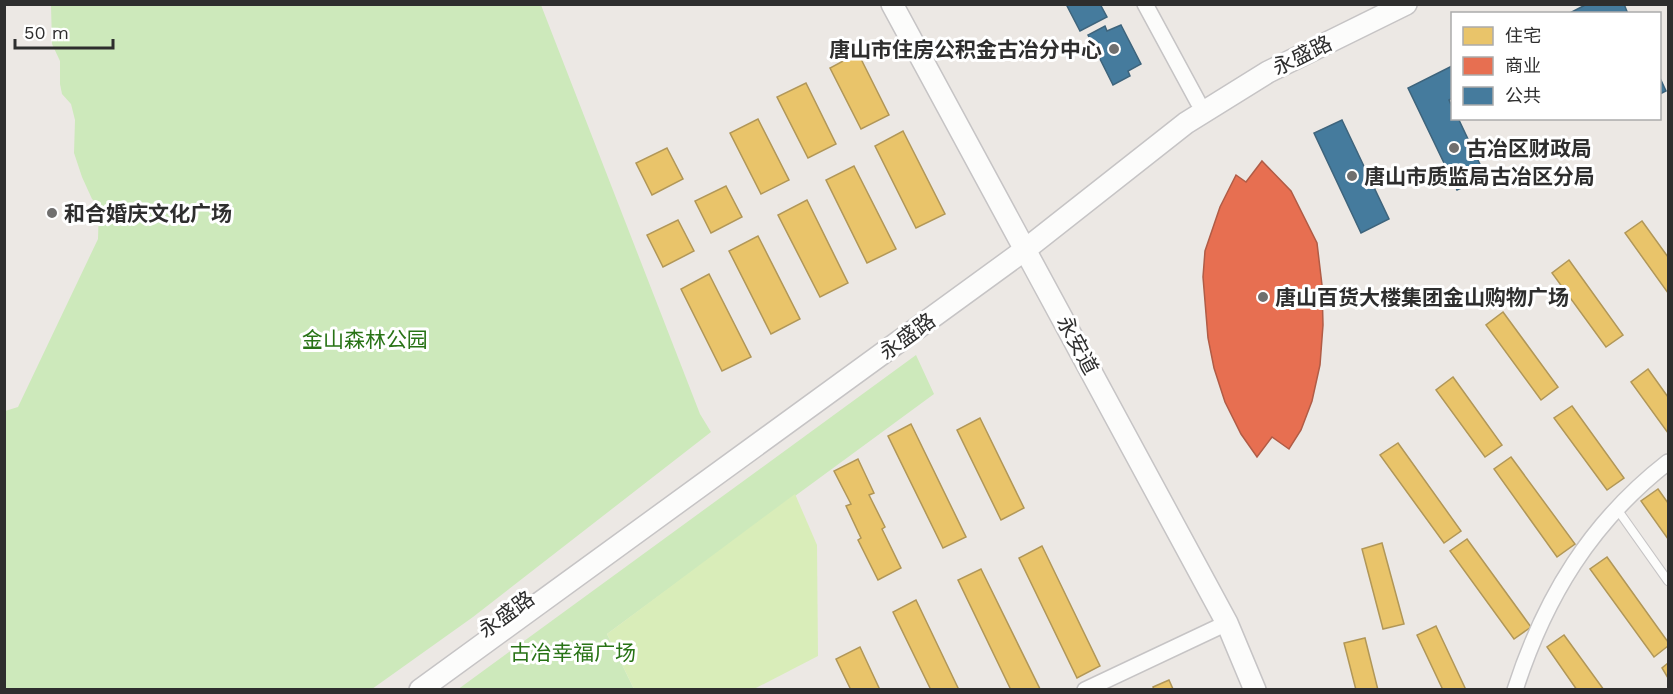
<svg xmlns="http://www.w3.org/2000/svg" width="1673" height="694" font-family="'Work Sans','Noto Sans SC',sans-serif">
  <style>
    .green { fill: #cde9bb }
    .pitch { fill: #d9edb9 }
    .homes { fill: #e9c46a; stroke: #b19758; stroke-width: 1.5 }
    .shops { fill: #e76f51; stroke: #b05c46; stroke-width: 1.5 }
    .public { fill: #457b9d; stroke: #3e647c; stroke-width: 1.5 }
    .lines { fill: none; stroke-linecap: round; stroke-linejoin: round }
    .service-casing { stroke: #c6c4c5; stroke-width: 10 }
    .minor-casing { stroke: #c6c4c5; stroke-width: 18 }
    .secondary-casing { stroke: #c6c4c5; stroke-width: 24 }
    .service { stroke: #fcfcfb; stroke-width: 8 }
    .minor { stroke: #fcfcfb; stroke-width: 15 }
    .secondary { stroke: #fcfcfb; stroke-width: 21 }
    .poi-dot { fill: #706f6e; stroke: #fff; stroke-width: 2 }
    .labels { text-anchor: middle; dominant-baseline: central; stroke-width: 6; stroke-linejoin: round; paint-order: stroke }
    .poi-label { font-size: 21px; font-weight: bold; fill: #2e2e2e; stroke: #fff; text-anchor: start }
    .street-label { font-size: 21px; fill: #2e2e2e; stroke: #fff }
    .park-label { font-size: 21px; fill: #287316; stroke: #fff }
  </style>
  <rect width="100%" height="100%" fill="#ece8e4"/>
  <g class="green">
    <polygon points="51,5 541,5 700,414 711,432 473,617 372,689 5,689 5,411 18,407 98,239 99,205 92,199 82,177 74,153 75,120 71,104 62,94 60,84 60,61 52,44"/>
    <polygon points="916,355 934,394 607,634 634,689 457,690"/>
  </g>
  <polygon class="pitch" points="795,494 817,545 818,656 754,689 634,689 607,634"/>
  <g class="homes">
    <polygon points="858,53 889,115 861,129 830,68"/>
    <polygon points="806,83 836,144 808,158 777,97"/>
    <polygon points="758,119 789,180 761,194 730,133"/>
    <polygon points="903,131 945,214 916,228 875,146"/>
    <polygon points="667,148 683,179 652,195 636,163"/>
    <polygon points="854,166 896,249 867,263 826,180"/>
    <polygon points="726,186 742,217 711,233 695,201"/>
    <polygon points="807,200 848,283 820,297 778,215"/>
    <polygon points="678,220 694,251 663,267 647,235"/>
    <polygon points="1642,221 1668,257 1668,293 1625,233"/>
    <polygon points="758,236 800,319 771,334 729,251"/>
    <polygon points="1569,260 1623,335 1606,347 1552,273"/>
    <polygon points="709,274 751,357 722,371 681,289"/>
    <polygon points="1503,312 1558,387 1541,400 1486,325"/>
    <polygon points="1648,369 1668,397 1668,433 1631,382"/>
    <polygon points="1453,377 1502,445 1485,457 1436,390"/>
    <polygon points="1572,406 1624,478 1607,490 1554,418"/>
    <polygon points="980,418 1024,508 1001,520 957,430"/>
    <polygon points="911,424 966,537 943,548 888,436"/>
    <polygon points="1398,443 1461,531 1444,543 1380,455"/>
    <polygon points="1511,457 1575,544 1557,557 1494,469"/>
    <polygon points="858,459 874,493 869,495 885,527 882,529 901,568 878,580 858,540 861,538 846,506 851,504 834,471"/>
    <polygon points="1658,489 1668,503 1668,539 1641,501"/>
    <polygon points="1467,539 1531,627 1514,639 1450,551"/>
    <polygon points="1382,543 1404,624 1383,629 1362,549"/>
    <polygon points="1042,546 1100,666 1077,678 1019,558"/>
    <polygon points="1607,557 1668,642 1668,646 1654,657 1590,569"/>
    <polygon points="981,569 1040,689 1038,690 1011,690 958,580"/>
    <polygon points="916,600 959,690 931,690 893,612"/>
    <polygon points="1436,626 1466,690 1443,690 1417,635"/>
    <polygon points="1564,635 1604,690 1577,690 1547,647"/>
    <polygon points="1365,638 1378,690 1356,690 1344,643"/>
    <polygon points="860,647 880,690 851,690 836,659"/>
    <polygon points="1668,663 1668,678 1662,668"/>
    <polygon points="1169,680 1173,689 1180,690 1154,690 1153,687"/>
  </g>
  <polygon class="shops" points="1262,161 1291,191 1317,243 1322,285 1323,325 1320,365 1312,401 1301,430 1289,449 1272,437 1257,457 1241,434 1225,402 1214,368 1208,338 1203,277 1205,251 1220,207 1236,175 1246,182"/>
  <g class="public">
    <polygon points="1066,4 1100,4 1107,17 1080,31"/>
    <polygon points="1587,4 1624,4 1628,14 1568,14"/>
    <polygon points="1121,25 1141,64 1128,71 1130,76 1113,85 1088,35 1105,26 1107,31"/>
    <polygon points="1452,66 1452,98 1449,100 1452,107 1452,118 1458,118 1486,177 1457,190 1408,88"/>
    <polygon points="1660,78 1666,91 1660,94"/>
    <polygon points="1342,120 1389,219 1361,233 1314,133"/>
  </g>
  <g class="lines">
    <defs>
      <polyline id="service" points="1617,509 1668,581"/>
      <g id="minor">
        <polyline points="1145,4 1198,102"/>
        <polyline points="1085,690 1227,623"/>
        <path d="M1515,690C1545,597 1591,522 1668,462"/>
      </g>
      <g id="secondary">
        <polyline points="892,4 1227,623 1255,690"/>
        <polyline points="420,690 1026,249 1186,123 1268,72 1406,4"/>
      </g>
    </defs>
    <use href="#service" class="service-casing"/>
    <use href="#minor" class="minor-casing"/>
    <use href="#secondary" class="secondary-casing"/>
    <use href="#service" class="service"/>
    <use href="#minor" class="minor"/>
    <use href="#secondary" class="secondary"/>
  </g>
  <g class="poi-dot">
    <circle cx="1114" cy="49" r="6"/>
    <circle cx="1454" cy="148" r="6"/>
    <circle cx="1352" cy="176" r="6"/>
    <circle cx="52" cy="213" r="6"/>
    <circle cx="1263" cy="297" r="6"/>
  </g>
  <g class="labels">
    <g class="poi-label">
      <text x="1102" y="49" text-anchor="end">唐山市住房公积金古冶分中心</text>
      <text x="1466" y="148">古冶区财政局</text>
      <text x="1364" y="176">唐山市质监局古冶区分局</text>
      <text x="64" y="213">和合婚庆文化广场</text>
      <text x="1275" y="297">唐山百货大楼集团金山购物广场</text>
    </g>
    <g class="street-label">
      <text transform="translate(1302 55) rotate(-26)">永盛路</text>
      <text transform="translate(907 336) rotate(-36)">永盛路</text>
      <text transform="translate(1078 345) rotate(62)">永安道</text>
      <text transform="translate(506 614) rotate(-36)">永盛路</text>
    </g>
    <g class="park-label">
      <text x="365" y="339">金山森林公园</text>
      <text x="573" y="652">古冶幸福广场</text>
    </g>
  </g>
  <rect width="1673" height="694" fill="none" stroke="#2e2e2e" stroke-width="12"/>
  <rect x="1451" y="12" width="210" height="108" fill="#ffffff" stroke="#ababab" stroke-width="1.5"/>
  <rect x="1463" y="27" width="30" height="18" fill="#e9c46a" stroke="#ababab" stroke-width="1.5"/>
  <text x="1505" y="42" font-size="18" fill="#2e2e2e">住宅</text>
  <rect x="1463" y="57" width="30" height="18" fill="#e76f51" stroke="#ababab" stroke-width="1.5"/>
  <text x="1505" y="72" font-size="18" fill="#2e2e2e">商业</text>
  <rect x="1463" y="87" width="30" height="18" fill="#457b9d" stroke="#ababab" stroke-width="1.5"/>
  <text x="1505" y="102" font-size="18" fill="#2e2e2e">公共</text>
  <path d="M15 39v9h98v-9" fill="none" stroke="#2e2e2e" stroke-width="3"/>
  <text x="24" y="39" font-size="18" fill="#2e2e2e" stroke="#ffffff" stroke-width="4.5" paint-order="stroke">50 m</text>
</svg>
